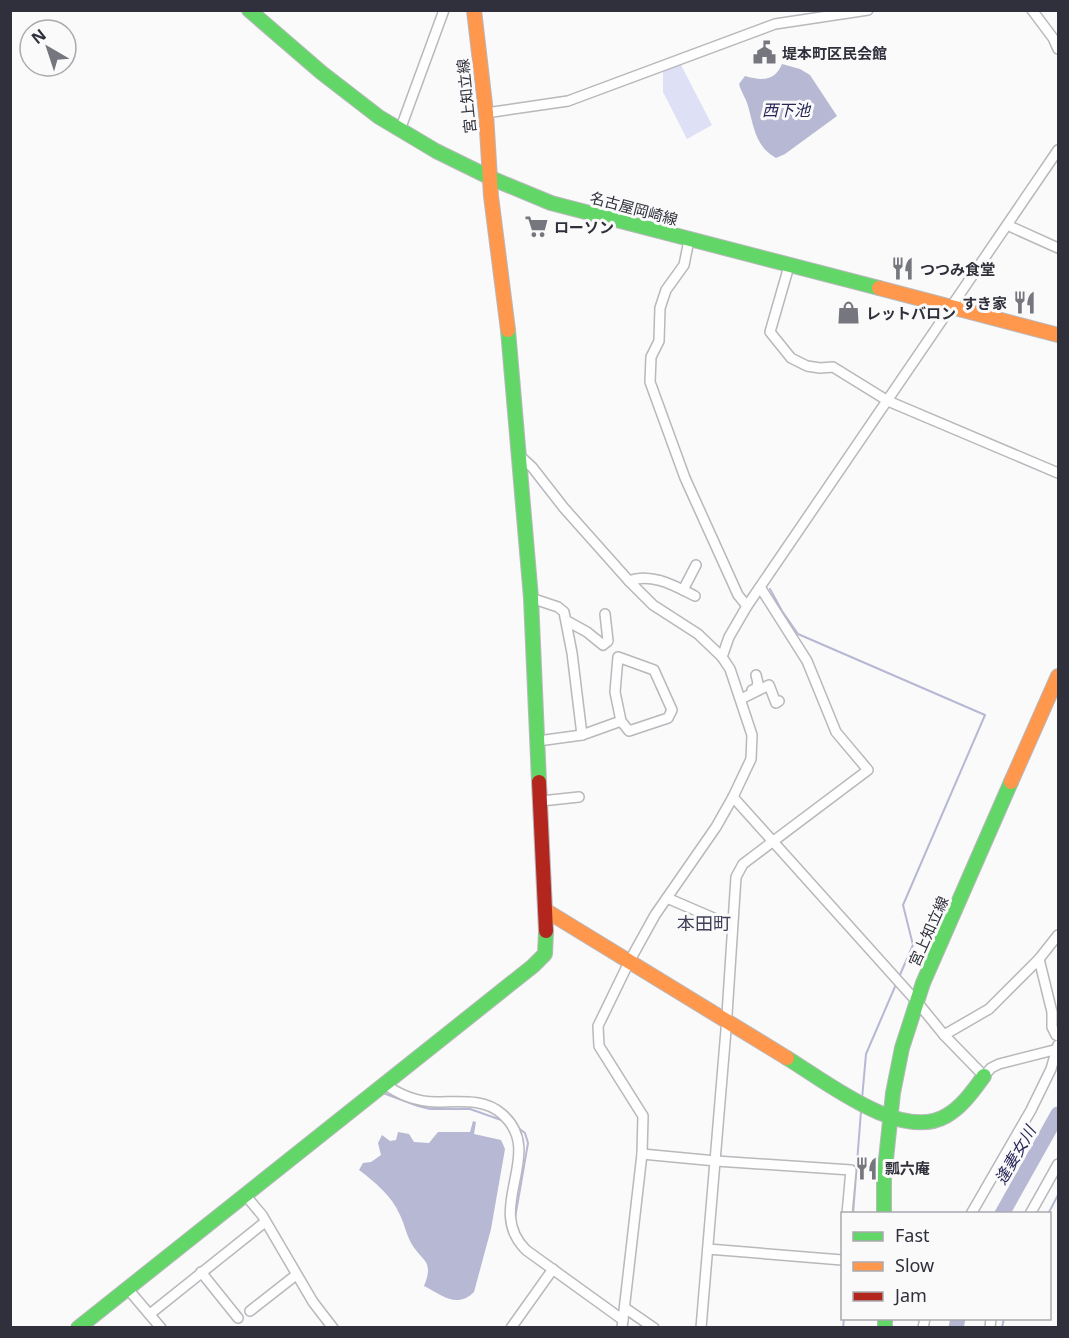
<svg xmlns="http://www.w3.org/2000/svg" width="1069" height="1338" font-family="'Noto Sans','Noto Sans JP',sans-serif">
  <style>
    .green { fill: #dee0f6 }
    .water { fill: #b6b8d4 }
    .lines { fill: none; stroke-linecap: round; stroke-linejoin: round }
    .stream { stroke: #b6b8d4; stroke-width: 2 }
    .river { stroke: #b6b8d4; stroke-width: 15 }
    .street-casing { stroke: #b8b8bd; stroke-width: 12 }
    .fast-casing { stroke: #b8b8bd; stroke-width: 16 }
    .slow-casing { stroke: #b8b8bd; stroke-width: 16 }
    .jam-casing { stroke: #b8b8bd; stroke-width: 16 }
    .street { stroke: #fefefe; stroke-width: 9 }
    .fast { stroke: #63d668; stroke-width: 14 }
    .slow { stroke: #ff974d; stroke-width: 14 }
    .jam { stroke: #b3261e; stroke-width: 14 }
    .labels { text-anchor: middle; dominant-baseline: central; stroke-width: 6; stroke-linejoin: round; paint-order: stroke }
    .poi-label { font-size: 15px; font-weight: bold; fill: #2f303b; stroke: #fafafa; text-anchor: start }
    .street-label { font-size: 15px; fill: #2f303b; stroke: #fafafa }
    .water-label { font-size: 16px; font-style: italic; fill: #282657; stroke: #fafafa }
    .quarter-label { font-size: 18px; fill: #404158; stroke: #fafafa }
  </style>
  <rect width="100%" height="100%" fill="#fafafa"/>
  <polygon class="green" points="680,63 712,125 687,139 663,92 663,69"/>
  <g class="water">
    <path d="M782,64L800,69L810,75L837,116L785,154L776,158C755,146 754,127 748,106C746,98 741,92 739,84L745,76C762,81 775,81 782,64Z"/>
    <path d="M473,1121L476,1122L474,1134L501,1140L505,1149L491,1229L474,1292C457,1309 442,1295 424,1286C435,1259 421,1262 410,1241C406,1233 404,1223 400,1215C391,1195 376,1183 359,1170L363,1163L371,1162L381,1155L378,1143L382,1135L390,1141L396,1140L398,1132L409,1134L414,1142L429,1143L438,1132H470Z"/>
  </g>
  <g class="lines">
    <g class="stream">
      <polyline points="770,589 782,611 798,634 985,715 903,905 913,945 899,977"/>
      <polyline points="383,1093 418,1106 430,1109 470,1109 504,1121"/>
      <polyline points="862,1099 866,1054 897,982"/>
      <polyline points="853,1214 861,1111"/>
      <polyline points="1048,1214 1058,1195"/>
      <polyline points="515,1218 528,1143 525,1133 517,1127"/>
      <polyline points="555,1266 616,1309"/>
      <polyline points="629,1317 645,1328"/>
      <polyline points="843,1328 844,1318"/>
      <polyline points="1002,1328 1004,1318"/>
    </g>
    <g class="river">
      <polyline points="1002,1214 1058,1114"/>
      <polyline points="956,1328 958,1318"/>
    </g>
    <defs>
      <g id="street">
        <polyline points="1032,10 1053,38 1058,49"/>
        <polyline points="486,113 568,101 775,24 868,10"/>
        <polyline points="400,130 444,10"/>
        <polyline points="1007,225 1058,248"/>
        <polyline points="689,240 684,265 666,290 660,308 659,341 651,357 650,382 685,478 738,595 747,606"/>
        <polyline points="789,266 770,332 791,358 807,366 820,368 833,367 888,401 1058,473"/>
        <polyline points="520,456 532,467 564,508 629,581 653,605 698,634 722,657 730,669 752,735 751,759 733,797 716,827 655,915 629,962 598,1026 599,1046 643,1116 642,1154 622,1328"/>
        <path d="M629,581C651,572 675,586 695,596"/>
        <polyline points="683,590 696,565"/>
        <polyline points="531,598 558,607 564,612 572,653 582,735"/>
        <polyline points="567,621 587,632 603,645 608,641 605,614"/>
        <polyline points="722,657 729,637 747,606 1058,150"/>
        <polyline points="752,690 756,689 758,683 756,675"/>
        <polyline points="741,699 769,685 776,703 779,701"/>
        <polyline points="538,741 582,735 621,721 629,731 668,718 672,710 654,670 618,657 615,692 621,721"/>
        <polyline points="733,797 918,1003 944,1035 984,1076 991,1068 999,1064 1058,1049"/>
        <polyline points="541,801 579,797"/>
        <polyline points="667,898 732,926"/>
        <polyline points="1039,959 1052,1012 1052,1027 1056,1035 1058,1036"/>
        <polyline points="944,1035 989,1009 1039,959 1058,935"/>
        <path d="M385,1084C399,1095 418,1102 436,1102C459,1102 484,1098 502,1114C547,1153 483,1208 526,1250L623,1320"/>
        <polyline points="642,1154 716,1161 851,1170 847,1214"/>
        <polyline points="246,1196 262,1215 313,1302 333,1328"/>
        <polyline points="971,1214 1031,1110 1051,1069 1058,1045"/>
        <polyline points="1030,1214 1058,1164"/>
        <polyline points="708,1249 842,1260"/>
        <polyline points="201,1272 238,1318"/>
        <polyline points="127,1288 161,1328"/>
        <polyline points="625,1308 654,1328"/>
        <polyline points="250,1311 296,1275"/>
        <polyline points="150,1314 265,1222"/>
        <polyline points="511,1328 553,1269"/>
        <polyline points="701,1328 726,1030 736,877 743,864 868,770 836,732 807,661 760,587"/>
        <polyline points="923,1328 925,1318"/>
        <polyline points="990,1328 991,1318"/>
      </g>
      <g id="fast">
        <polyline points="249,10 322,73 379,117 436,151 493,179 551,203 879,288"/>
        <polyline points="508,330 531,598 539,782"/>
        <path d="M787,1058C825,1081 901,1142 946,1116C962,1107 973,1091 984,1076"/>
        <polyline points="884,1214 884,1178 893,1093 902,1048 923,983 1011,782"/>
        <polyline points="885,1318 885,1328"/>
        <polyline points="78,1328 533,966 545,954 546,931"/>
      </g>
      <g id="slow">
        <polyline points="474,10 486,113 491,196 508,330"/>
        <polyline points="879,288 1058,335"/>
        <polyline points="1011,782 1058,676"/>
        <polyline points="545,910 787,1058"/>
      </g>
      <polyline id="jam" points="539,782 546,931"/>
    </defs>
    <use href="#street" class="street-casing"/>
    <use href="#fast" class="fast-casing"/>
    <use href="#slow" class="slow-casing"/>
    <use href="#jam" class="jam-casing"/>
    <use href="#street" class="street"/>
    <use href="#fast" class="fast"/>
    <use href="#slow" class="slow"/>
    <use href="#jam" class="jam"/>
  </g>
  <defs>
    <symbol id="civic-bare" viewBox="-9 -9 18 18"><path d="M-.6-6.5H3V-4.5H.6V-3L4-1V1h2V6H-6V1h2V-1L-.6-3ZM-1.2 2.5V6h2.4V2.5Z" fill="#76777e" stroke="#fafafa" stroke-width="2.5" paint-order="stroke"/></symbol>
    <symbol id="supermarket-bare" viewBox="-9 -9 18 18"><path d="M-6-5.5h2.5l.6 2H6L4.5 2H-2.5L-4.4-4H-6ZM-1.5 3.2a1.3 1.3 0 1 0 .1 0ZM3 3.2a1.3 1.3 0 1 0 .1 0Z" fill="#76777e" stroke="#fafafa" stroke-width="2.5" paint-order="stroke"/></symbol>
    <symbol id="restaurant-bare" viewBox="-9 -9 18 18"><path d="M-5-6h1v4h1v-4h1v4h1v-4h1v5L-1.5 .5V6h-2V.5L-5-1ZM5-6V6H3V1.5H1.5Q1.5-4 5-6Z" fill="#76777e" stroke="#fafafa" stroke-width="2.5" paint-order="stroke"/></symbol>
    <symbol id="shop-bare" viewBox="-9 -9 18 18"><path d="M-5-2.5h2.3a2.7 3.5 0 0 1 5.4 0H5L5.5 6h-11ZM-1.5-2.5h3a1.5 2.3 0 0 0-3 0Z" fill="#76777e" stroke="#fafafa" stroke-width="2.5" paint-order="stroke"/></symbol>
  </defs>
  <g fill-rule="evenodd">
    <use href="#civic-bare" x="748" y="36" width="33" height="33"/>
    <use href="#supermarket-bare" x="520" y="210" width="33" height="33"/>
    <use href="#restaurant-bare" x="886" y="252" width="33" height="33"/>
    <use href="#restaurant-bare" x="1008" y="286" width="33" height="33"/>
    <use href="#shop-bare" x="832" y="296" width="33" height="33"/>
    <use href="#restaurant-bare" x="850" y="1152" width="33" height="33"/>
  </g>
  <g class="labels">
    <g class="poi-label">
      <text x="782" y="53">堤本町区民会館</text>
      <text x="554" y="227">ローソン</text>
      <text x="920" y="269">つつみ食堂</text>
      <text x="1007" y="303" text-anchor="end">すき家</text>
      <text x="866" y="313">レットバロン</text>
      <text x="885" y="1168">瓢六庵</text>
    </g>
    <g class="street-label">
      <text transform="translate(466 96) rotate(-96)">宮上知立線</text>
      <text transform="translate(634 208) rotate(15)">名古屋岡崎線</text>
      <text transform="translate(928 931) rotate(-66)">宮上知立線</text>
    </g>
    <g class="water-label">
      <text x="786" y="110">西下池</text>
      <text transform="translate(1015 1155) rotate(-60)">逢妻女川</text>
    </g>
    <g class="quarter-label">
      <text x="704" y="923">本田町</text>
    </g>
  </g>
  <rect width="1069" height="1338" fill="none" stroke="#2f303b" stroke-width="24"/>
  <rect x="841" y="1212" width="210" height="108" fill="#fafafa" stroke="#a9a9ae" stroke-width="1.5"/>
  <rect x="853" y="1232" width="30" height="9" fill="#63d668" stroke="#a9a9ae" stroke-width="1.5"/>
  <text x="895" y="1242" font-size="18" fill="#2f303b">Fast</text>
  <rect x="853" y="1262" width="30" height="9" fill="#ff974d" stroke="#a9a9ae" stroke-width="1.5"/>
  <text x="895" y="1272" font-size="18" fill="#2f303b">Slow</text>
  <rect x="853" y="1292" width="30" height="9" fill="#b3261e" stroke="#a9a9ae" stroke-width="1.5"/>
  <text x="895" y="1302" font-size="18" fill="#2f303b">Jam</text>
  <g transform="translate(48 48) rotate(321)"><circle r="28" fill="#fafafa" stroke="#a9a9ae" stroke-width="1.5"/>
  <path d="M0-4.5L10 22L0 15L-10 22Z" fill="#76777e"/>
  <text y="-9" font-size="16" font-weight="bold" text-anchor="middle" fill="#2f303b">N</text>
  </g>
</svg>
